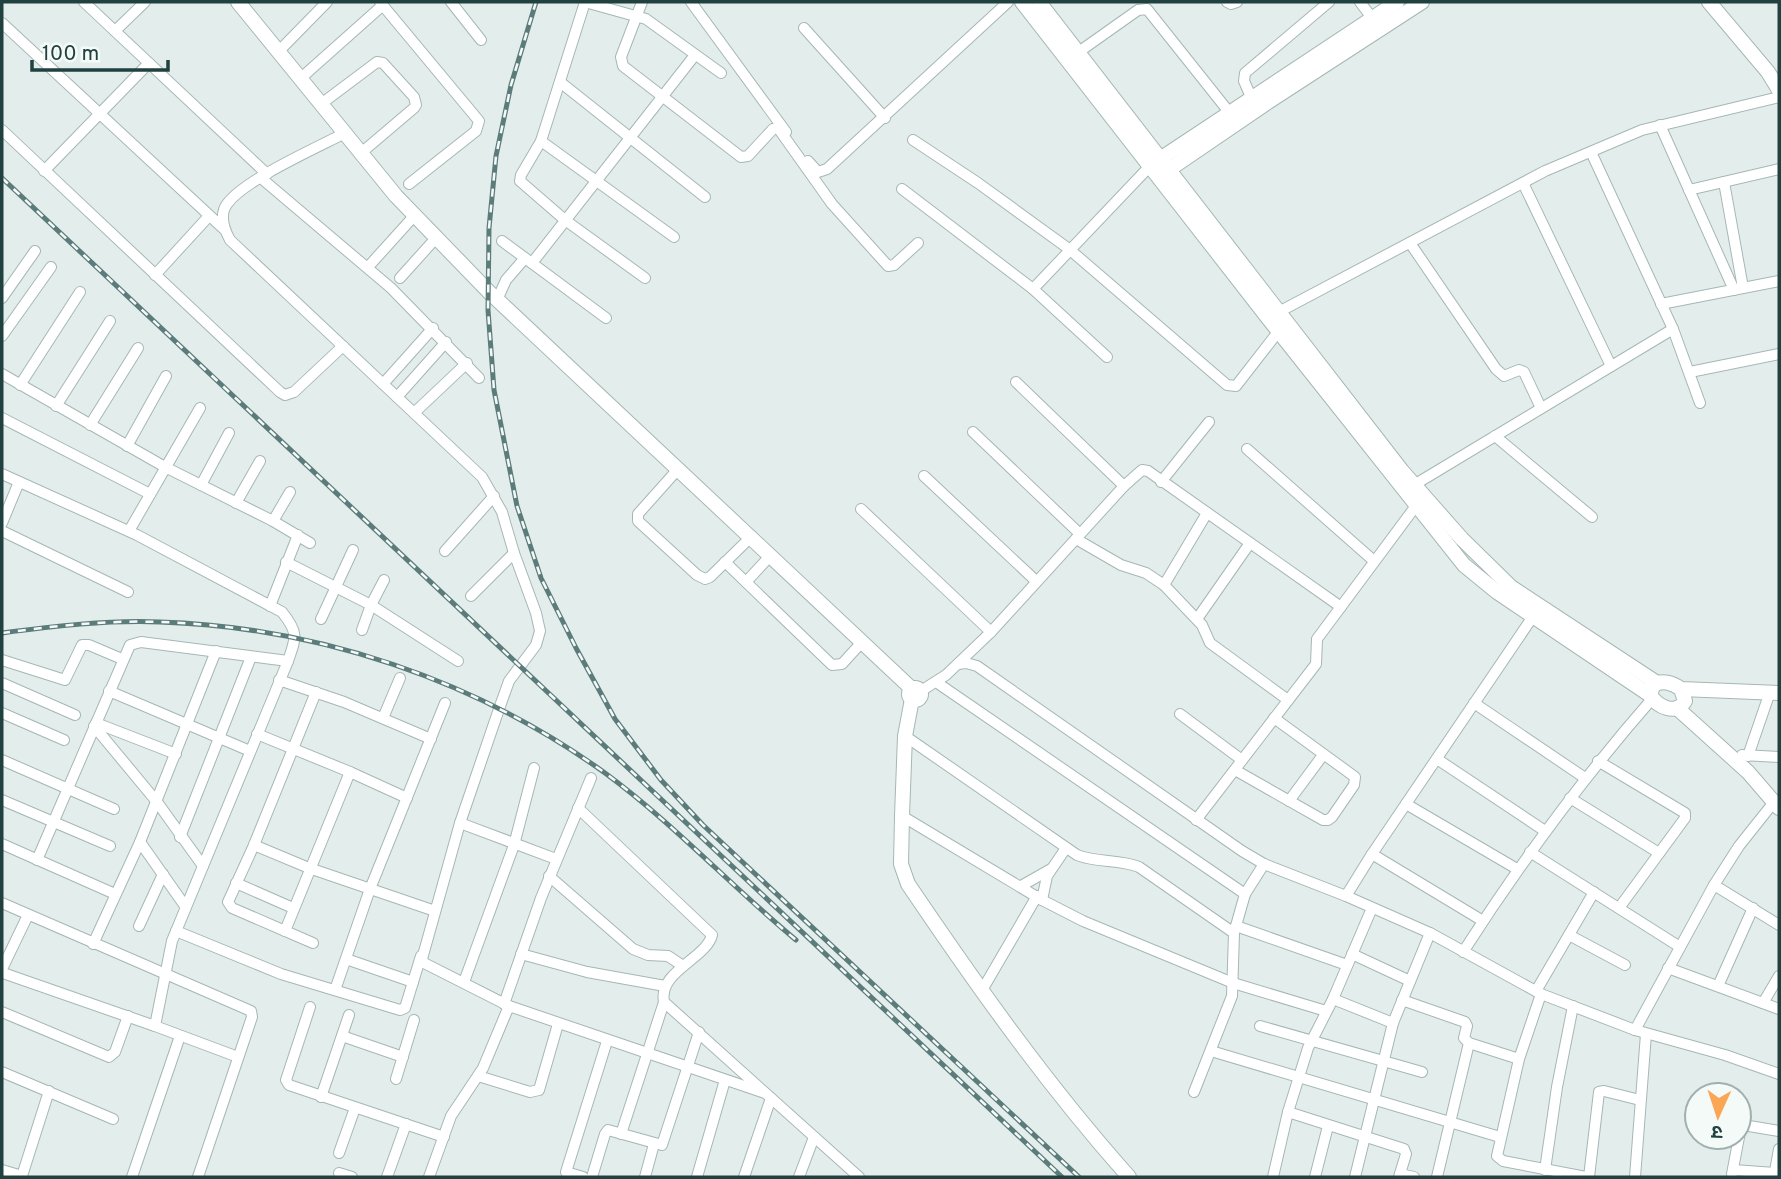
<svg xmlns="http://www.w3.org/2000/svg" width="1781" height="1179" font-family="Overpass,'Noto Sans Devanagari',sans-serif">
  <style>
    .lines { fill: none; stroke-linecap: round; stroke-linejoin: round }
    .minor-casing { stroke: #a5b7b5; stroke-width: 12 }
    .tertiary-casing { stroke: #a5b7b5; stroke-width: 16 }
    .minor { stroke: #fff; stroke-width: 10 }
    .tertiary { stroke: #fff; stroke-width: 14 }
    .rail-casing { stroke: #5c7c7b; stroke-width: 5 }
    .rail { stroke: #f4faf8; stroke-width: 2.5; stroke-dasharray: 8; stroke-linecap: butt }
  </style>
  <rect width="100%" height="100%" fill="#e3eeec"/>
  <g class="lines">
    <defs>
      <g id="minor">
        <polyline points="84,2 267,174"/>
        <polyline points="380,2 479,121 476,131 409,184"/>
        <polyline points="451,2 481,40"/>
        <polyline points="642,2 621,57 623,66 741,157 748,156 773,129 778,128 832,204 888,266 894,265 918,243"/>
        <polyline points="691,2 786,132"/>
        <polyline points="1227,2 1231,4 1237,2"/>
        <polyline points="1360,2 1372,18"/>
        <polyline points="2,23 224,229"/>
        <polyline points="804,28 885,118"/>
        <polyline points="115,31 145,2"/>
        <polyline points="279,51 327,2"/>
        <polyline points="1073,56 1138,10 1147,9 1229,112"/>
        <polyline points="301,78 383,5"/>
        <polyline points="560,82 705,197"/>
        <polyline points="1251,97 1244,81 1245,73 1329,2"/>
        <polyline points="321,104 377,62 383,63 414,97 416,105 414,108 361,153"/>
        <polyline points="1660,125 1734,290"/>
        <polyline points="2,130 280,392 285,395 294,392 343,346"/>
        <path d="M345,133C316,148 244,180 227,204C219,215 224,229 230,240L482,477L502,512L514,553L536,613L540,631L536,645L509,681L499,709L460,823L422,959L424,963L509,1006L765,1093"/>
        <polyline points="913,140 978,183 1069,249 1227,385 1236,386 1278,332"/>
        <polyline points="541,141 674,237"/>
        <polyline points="1591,152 1673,329 1700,403"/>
        <polyline points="808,161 818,172 827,169 1008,2"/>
        <polyline points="44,171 149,63"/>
        <polyline points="261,178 391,288 479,378"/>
        <polyline points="1724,182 1743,288"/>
        <polyline points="1523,183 1611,366"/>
        <polyline points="902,189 1033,289 1107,357"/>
        <polyline points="1689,190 1779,169"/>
        <polyline points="502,241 606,318"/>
        <polyline points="1410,243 1496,369 1504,376 1519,370 1524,372 1541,408"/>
        <polyline points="532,263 695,55"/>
        <polyline points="368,267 415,215"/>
        <polyline points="155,275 209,216"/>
        <polyline points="400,278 436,238"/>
        <polyline points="645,278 565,220 520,181 521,175 541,141 585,2 646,19 721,73"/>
        <polyline points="1033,289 1150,166"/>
        <polyline points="2,298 35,251"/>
        <polyline points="497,300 506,280 525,258"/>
        <polyline points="1661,304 1779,281"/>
        <polyline points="1273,315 1545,171 1642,130 1779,97"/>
        <polyline points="2,336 51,267"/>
        <polyline points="1690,372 1779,354"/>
        <polyline points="2,374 165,467 273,521 310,543"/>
        <polyline points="1016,382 1124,486"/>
        <polyline points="383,384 433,328"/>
        <polyline points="20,385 80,292"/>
        <polyline points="397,397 446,342"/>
        <polyline points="56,406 110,321"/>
        <polyline points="414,413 467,363"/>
        <polyline points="2,418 150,494"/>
        <polyline points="90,425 138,348"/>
        <polyline points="973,432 1080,534"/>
        <polyline points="1495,436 1592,517"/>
        <polyline points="127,446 166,376"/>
        <polyline points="1247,449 1374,561"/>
        <polyline points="679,468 638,514 638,521 697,575 705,579 710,577 752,536"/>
        <path d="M2,474L137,535L282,612C299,633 296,638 288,661L172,941L155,1026L238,1057"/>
        <polyline points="924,476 1036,581"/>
        <polyline points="1161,482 1209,422"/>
        <polyline points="201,485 229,433"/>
        <polyline points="1409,488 1673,329"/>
        <polyline points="236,503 260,461"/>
        <polyline points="861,509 991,632"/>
        <polyline points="273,521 290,492"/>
        <polyline points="2,523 19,482"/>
        <polyline points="2,531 128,592"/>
        <polyline points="129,531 200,408"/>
        <polyline points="1076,539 1121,565 1146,573 1164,585 1202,625 1210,643 1288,700"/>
        <polyline points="445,551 494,496"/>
        <polyline points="286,562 371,605 458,661"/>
        <polyline points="725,562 832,665 842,664 863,641"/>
        <polyline points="746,582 771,555"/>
        <polyline points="1164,585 1207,513"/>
        <polyline points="471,596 514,553"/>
        <polyline points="270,606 298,535"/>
        <polyline points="321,619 353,550"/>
        <polyline points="1197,619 1250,543"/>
        <polyline points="362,630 371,605 384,580"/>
        <polyline points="2,660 65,680 82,645 89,645 122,659"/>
        <polyline points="958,664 966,663 977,666 1242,851 1264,864 1346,896 1430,933 1541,994 1635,1030 1725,1055 1779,1074"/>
        <polyline points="279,680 344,702 431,739"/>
        <polyline points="936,682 1245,894 1264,864"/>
        <polyline points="2,683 75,715"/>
        <polyline points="109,691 250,751"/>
        <polyline points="921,691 946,675 991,632 1124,486 1142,470 1148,471 1341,607"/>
        <polyline points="1474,703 1585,778"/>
        <polyline points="2,713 64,740"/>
        <polyline points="1180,714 1242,760"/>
        <polyline points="383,718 400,678"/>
        <polyline points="96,723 176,754"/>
        <polyline points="94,726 157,802 203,866"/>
        <polyline points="257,734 350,772 407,798"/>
        <path d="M905,736L1077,855C1097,863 1119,859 1139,867L1234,933"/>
        <polyline points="1742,755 1779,757"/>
        <polyline points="1748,756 1770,692"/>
        <polyline points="1437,759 1545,831"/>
        <polyline points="2,760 114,809"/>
        <polyline points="1598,761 1685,813 1685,818 1619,908"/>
        <polyline points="1235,770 1323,820 1328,820 1332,817 1354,785 1355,777 1274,718"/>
        <polyline points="1570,798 1659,853"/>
        <polyline points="2,800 110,846"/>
        <polyline points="1289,801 1323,755"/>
        <polyline points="1406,804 1517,869"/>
        <path d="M578,808L712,935C706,959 658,971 664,1002L859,1177"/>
        <polyline points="902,816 1042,900 1083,921 1233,983 1326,1011"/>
        <polyline points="1196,820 1316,664 1317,639 1421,499"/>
        <polyline points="460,823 556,859"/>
        <polyline points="180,837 251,657"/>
        <polyline points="140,842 185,906"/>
        <polyline points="2,844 115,894"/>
        <polyline points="254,845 309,868 435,911"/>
        <polyline points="1530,852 1680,947"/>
        <polyline points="1372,854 1483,921"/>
        <polyline points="37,860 130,645 141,642 288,661"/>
        <polyline points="549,876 633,949 648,955 668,956 683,966"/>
        <polyline points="236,883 293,908"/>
        <polyline points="1714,885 1779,925"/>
        <polyline points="1021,886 1051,869"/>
        <polyline points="1346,896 1372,854 1536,612"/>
        <polyline points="1042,900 1047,876 1066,848"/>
        <polyline points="2,903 251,1011 252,1017 198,1177"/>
        <polyline points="28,915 2,969 3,973 155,1026"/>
        <polyline points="139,926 163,874"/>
        <polyline points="1236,926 1347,965"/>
        <polyline points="176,931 281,974 400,1010 405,1008 421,956"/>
        <polyline points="285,931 350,772"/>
        <polyline points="1569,935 1625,965"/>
        <polyline points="313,943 232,908 228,902 254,845 316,692"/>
        <polyline points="93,944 140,842 216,651"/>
        <path d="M1463,952C1521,862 1582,779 1652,699"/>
        <polyline points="521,954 587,972 665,986"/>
        <polyline points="1352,954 1410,981"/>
        <polyline points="346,959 413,982"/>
        <polyline points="1668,968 1779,1009"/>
        <polyline points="464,982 514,845 534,768"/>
        <polyline points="1718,986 1753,908"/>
        <polyline points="335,990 370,889 445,703"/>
        <polyline points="1536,991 1594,892"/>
        <polyline points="981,992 1037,896"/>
        <polyline points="1541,994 1519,1059 1497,1156 1503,1161 1586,1177"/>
        <polyline points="1333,999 1393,1023"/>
        <polyline points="1402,1000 1465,1022 1467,1026 1464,1038 1469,1043 1519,1059"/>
        <polyline points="1763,1003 1779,976"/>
        <polyline points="504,1004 541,898 591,778"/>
        <polyline points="310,1007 286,1080 289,1085 444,1137"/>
        <polyline points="2,1012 109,1057 115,1052 128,1016"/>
        <polyline points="1260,1026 1422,1072"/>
        <polyline points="1635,1030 1714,885 1739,846 1774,802"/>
        <polyline points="342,1036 403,1057"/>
        <polyline points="1211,1051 1500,1137"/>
        <polyline points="2,1072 113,1119"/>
        <polyline points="478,1076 530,1092 539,1090 558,1024"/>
        <polyline points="396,1079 414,1020"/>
        <polyline points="1194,1092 1232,996 1234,933 1245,894"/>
        <polyline points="321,1097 349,1015"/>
        <polyline points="1288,1112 1404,1149 1406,1154 1399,1177"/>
        <polyline points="621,1134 664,1002"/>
        <polyline points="1739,1136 1743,1125 1779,1131"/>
        <polyline points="339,1153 355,1108"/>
        <polyline points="2,1170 22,1176 49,1091"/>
        <polyline points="1545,1170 1557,1087 1573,1006"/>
        <polyline points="1733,1170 1775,1173"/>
        <polyline points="339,1173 352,1177"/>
        <polyline points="1400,1174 1414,1177"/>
        <polyline points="1732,1174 1739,1137"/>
        <polyline points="132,1177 180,1036"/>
        <polyline points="387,1177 406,1124"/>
        <polyline points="429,1177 451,1116 483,1068 509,1006"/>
        <polyline points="583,1177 566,1172 607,1041"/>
        <polyline points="592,1177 605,1134 608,1130 662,1145 699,1032"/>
        <polyline points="645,1177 654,1144"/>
        <polyline points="697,1177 725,1080"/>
        <polyline points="744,1177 771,1098"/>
        <polyline points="799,1177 814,1137"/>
        <polyline points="1273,1177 1288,1112 1308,1048 1333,999 1372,908"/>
        <polyline points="1315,1177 1328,1126"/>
        <polyline points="1355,1177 1393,1023 1430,933"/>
        <polyline points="1437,1177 1469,1043"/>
        <polyline points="1589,1177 1599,1092 1604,1091 1640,1100"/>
        <polyline points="1635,1177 1646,1034"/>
        <polyline points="1774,1177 1779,1149"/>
      </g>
      <g id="tertiary">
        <polyline points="238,2 396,196 489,292 912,689"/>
        <polyline points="1022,2 1268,318 1464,565 1497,592 1650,695"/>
        <polyline points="1039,2 1402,471 1462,539 1511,587 1657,683"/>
        <polyline points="1709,2 1768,72 1779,90"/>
        <polyline points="1154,163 1397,2"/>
        <polyline points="1164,173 1268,102 1422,2"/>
        <circle cx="915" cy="694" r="6"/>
        <path d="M1681,689L1685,701C1676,716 1658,707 1650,695L1653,686C1661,679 1673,683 1681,689L1779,693"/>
        <path d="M912,699L905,736L902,816L901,864L908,884C977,986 1047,1085 1129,1177"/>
        <polyline points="1677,708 1748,772 1779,808"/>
      </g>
    </defs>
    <use href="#minor" class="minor-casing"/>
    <use href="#tertiary" class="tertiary-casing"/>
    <use href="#minor" class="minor"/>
    <use href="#tertiary" class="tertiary"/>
    <defs>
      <g id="rail">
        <polyline points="536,2 511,85 496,156 489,228 488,310 494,390 517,506 541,578 576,648 615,719 661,780 703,825 1079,1177"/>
        <polyline points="2,178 1062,1177"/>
        <path d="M2,633C54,626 107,620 160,622C318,627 476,680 605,773C673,823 731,886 796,940"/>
      </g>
    </defs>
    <use href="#rail" class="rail-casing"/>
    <use href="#rail" class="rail"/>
  </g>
  <rect width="1781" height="1179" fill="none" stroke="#214140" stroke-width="7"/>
  <g transform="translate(1718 1116) rotate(183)"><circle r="33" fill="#f4faf8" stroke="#a0b0ae" stroke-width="2"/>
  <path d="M0-5L12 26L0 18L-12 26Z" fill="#faa655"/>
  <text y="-10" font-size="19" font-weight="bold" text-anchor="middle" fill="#214140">उ</text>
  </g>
  <path d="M32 60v10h136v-10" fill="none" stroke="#214140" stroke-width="3.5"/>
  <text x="42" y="60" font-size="21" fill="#214140" stroke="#f4faf8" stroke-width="5" paint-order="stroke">100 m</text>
</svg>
